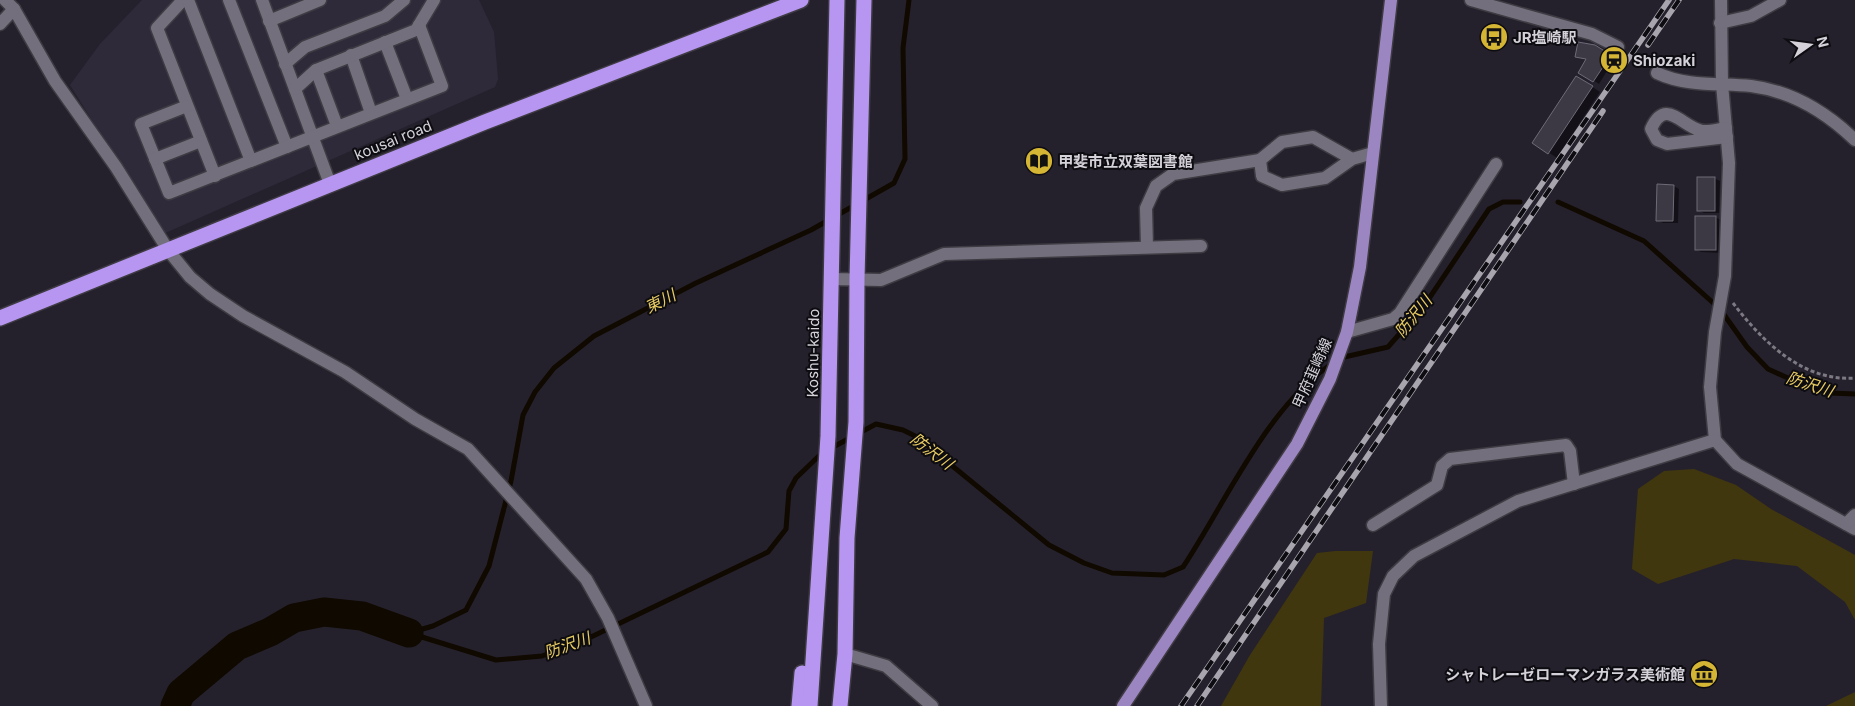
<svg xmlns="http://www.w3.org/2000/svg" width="1855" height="706" font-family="Inter,'Noto Sans JP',sans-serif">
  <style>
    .built { fill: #2f2a3a }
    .green { fill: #41370f }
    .shadow { fill: #0007 }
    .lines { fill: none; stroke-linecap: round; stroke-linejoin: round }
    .stream { stroke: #100900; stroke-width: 5 }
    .river { stroke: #100900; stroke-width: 29 }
    .building { fill: #3c3844; stroke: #6e6a77 }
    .minor-casing { stroke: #3e3b43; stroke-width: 15 }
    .major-casing { stroke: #3e3b43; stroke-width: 15 }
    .highway-casing { stroke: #3e3b43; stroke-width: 18 }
    .path { stroke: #7d7983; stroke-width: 3; stroke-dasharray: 4 2.5; stroke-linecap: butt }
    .minor { stroke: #736f7c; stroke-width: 12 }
    .major { stroke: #9b86c2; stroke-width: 12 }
    .highway { stroke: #b696f1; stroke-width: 15 }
    .rail-casing { stroke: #a8a5ae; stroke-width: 5.5 }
    .rail { stroke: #0d0c11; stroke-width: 4; stroke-dasharray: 11; stroke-linecap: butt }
    .labels { text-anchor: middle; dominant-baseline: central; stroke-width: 4; stroke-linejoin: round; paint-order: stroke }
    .poi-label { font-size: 15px; font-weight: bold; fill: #d4d1d9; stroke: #0d0c11; text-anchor: start }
    .street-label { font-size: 15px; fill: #d4d1d9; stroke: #0d0c11 }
    .water-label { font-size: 16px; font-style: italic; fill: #e9cc61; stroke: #0d0c11 }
  </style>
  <rect width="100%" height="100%" fill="#25212c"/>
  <polygon class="built" points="142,0 479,0 494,32 498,79 495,87 163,234 70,85 100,44"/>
  <g class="green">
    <polygon points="1694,469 1736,485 1771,509 1855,555 1855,620 1845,602 1797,566 1734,559 1658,584 1632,569 1638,489 1664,471"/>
    <polygon points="1335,551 1373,551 1366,603 1324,618 1321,706 1221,706 1250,655 1317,553"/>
    <polygon points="1855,692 1855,706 1826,706"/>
  </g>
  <g class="shadow">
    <polygon points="1601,50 1623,64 1620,70 1612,63 1599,84 1580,72 1587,60 1577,56"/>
    <polygon points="1585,82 1600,92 1557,158 1534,143"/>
    <polygon points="1714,178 1720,181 1719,213 1704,213 1698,210"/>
    <polygon points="1674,186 1679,189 1678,223 1663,223 1658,220"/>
    <polygon points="1715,217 1721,220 1720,253 1701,252 1696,249"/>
  </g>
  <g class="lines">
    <g class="stream">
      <polyline points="1558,202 1644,241 1720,309 1747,347 1768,369 1799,383 1830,393 1855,394"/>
      <polyline points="1340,358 1388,347 1424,306 1489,209 1503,202 1520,202"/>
      <path d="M409,633L496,660L542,656L591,637L768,552L786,529L789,491L796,478L822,453L876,424L903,430L917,437L1049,545L1084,563L1112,573L1164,575L1183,567C1226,502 1268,405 1333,363"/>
      <polyline points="409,633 433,626 466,610 489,566 511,481 523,415 535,392 554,368 594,336 696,283 811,230 894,183 905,159 903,48 909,0"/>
    </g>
    <polyline class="river" points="175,706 181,693 237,646 270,632 294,618 324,612 362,616 409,633"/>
  </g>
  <g class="building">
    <polygon points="1578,42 1595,45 1611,55 1593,82 1578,73 1586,59 1575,57"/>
    <polygon points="1611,55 1622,62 1617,70 1607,60"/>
    <polygon points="1576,76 1593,86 1548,154 1532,143"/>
    <rect x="1697" y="177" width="18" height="34"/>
    <polygon points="1657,184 1674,185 1673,221 1656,221"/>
    <rect x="1695" y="216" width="21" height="34"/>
  </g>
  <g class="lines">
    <defs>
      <g id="minor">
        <polyline points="5,0 14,9 55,81 116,167 168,250 190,277 210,294 243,316 345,372 415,419 468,449 586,579 608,618 646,706"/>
        <polyline points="183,0 157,28 215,176"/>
        <polyline points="188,0 251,161"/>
        <polyline points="229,0 287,147"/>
        <polyline points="262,0 330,184"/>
        <polyline points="1471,0 1592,34 1618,47"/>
        <polyline points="1721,0 1722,84 1729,163 1725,276 1715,332 1710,387 1715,440 1737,464 1855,529"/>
        <polyline points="269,21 320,0"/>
        <polyline points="1720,23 1751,16 1780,0"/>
        <polyline points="0,24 14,9"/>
        <polyline points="385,42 407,99"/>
        <polyline points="351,55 371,113"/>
        <polyline points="285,64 305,47 385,16 404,0"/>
        <polyline points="316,70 337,126"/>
        <path d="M1657,73C1687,87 1719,83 1751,86C1791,91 1827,113 1855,140"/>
        <polyline points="295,89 316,70 416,30 434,0"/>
        <polyline points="187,106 141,124 169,193 442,86 419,25"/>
        <path d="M1726,128C1718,129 1706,133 1699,130C1680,124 1665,98 1651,129L1657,140L1667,144L1727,137"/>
        <polyline points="155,159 201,141"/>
        <polyline points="1352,159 1313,137 1282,142 1260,160 1262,176 1282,185 1325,178 1352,159 1373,153"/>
        <polyline points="1147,247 1146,208 1156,186 1173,174 1260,160"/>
        <polyline points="831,279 881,280 944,254 1201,246"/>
        <polyline points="1347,332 1393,319 1400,313 1496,164"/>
        <polyline points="1846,524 1855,515"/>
        <polyline points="1373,525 1437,485 1442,466 1450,459 1566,445 1570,451 1574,484"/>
        <polyline points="845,654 886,666 932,706"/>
        <polyline points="1381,706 1379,644 1384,594 1393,576 1414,556 1518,501 1715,440"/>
      </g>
      <polyline id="major" points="1123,706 1297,444 1330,379 1347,332 1360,267 1391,0"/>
      <g id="highway">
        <polyline points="0,318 485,122 801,0"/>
        <polyline points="799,706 802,673"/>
        <polyline points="810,706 828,436 837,0"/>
        <polyline points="840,706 845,654 847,538 856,422 857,279 864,0"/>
      </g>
    </defs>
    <use href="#minor" class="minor-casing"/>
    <use href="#major" class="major-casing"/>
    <use href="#highway" class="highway-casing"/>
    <path class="path" d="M1733,303C1762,341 1803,382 1855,378"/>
    <use href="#minor" class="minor"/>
    <use href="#major" class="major"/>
    <use href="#highway" class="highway"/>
    <defs>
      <g id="rail">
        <polyline points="1648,45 1679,0"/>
        <polyline points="1181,706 1669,0"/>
        <polyline points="1197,706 1603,111"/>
      </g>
    </defs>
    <use href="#rail" class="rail-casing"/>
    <use href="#rail" class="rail"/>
  </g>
  <defs>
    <symbol id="bus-disc" viewBox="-11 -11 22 22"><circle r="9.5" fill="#d5b534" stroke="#0d0c11"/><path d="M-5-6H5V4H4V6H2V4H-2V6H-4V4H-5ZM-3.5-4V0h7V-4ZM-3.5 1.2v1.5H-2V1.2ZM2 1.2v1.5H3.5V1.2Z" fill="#111"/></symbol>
    <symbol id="station-disc" viewBox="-11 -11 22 22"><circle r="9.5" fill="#d5b534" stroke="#0d0c11"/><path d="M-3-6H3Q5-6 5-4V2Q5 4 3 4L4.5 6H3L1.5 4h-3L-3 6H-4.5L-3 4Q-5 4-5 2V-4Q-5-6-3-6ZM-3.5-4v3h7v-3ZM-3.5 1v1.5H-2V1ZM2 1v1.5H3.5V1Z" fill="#111"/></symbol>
    <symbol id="library-disc" viewBox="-11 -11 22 22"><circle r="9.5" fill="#d5b534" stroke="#0d0c11"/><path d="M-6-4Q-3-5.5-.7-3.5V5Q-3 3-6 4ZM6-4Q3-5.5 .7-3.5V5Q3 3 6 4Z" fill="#111"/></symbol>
    <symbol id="museum-disc" viewBox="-11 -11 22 22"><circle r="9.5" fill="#d5b534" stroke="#0d0c11"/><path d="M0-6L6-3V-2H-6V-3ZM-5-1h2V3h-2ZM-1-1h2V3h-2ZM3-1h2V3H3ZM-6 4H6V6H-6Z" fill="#111"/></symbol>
  </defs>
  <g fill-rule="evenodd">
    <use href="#bus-disc" x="1478" y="21" width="32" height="32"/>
    <use href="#station-disc" x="1598" y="44" width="32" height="32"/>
    <use href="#library-disc" x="1023" y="145" width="32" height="32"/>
    <use href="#museum-disc" x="1688" y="658" width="32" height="32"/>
  </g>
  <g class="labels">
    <g class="poi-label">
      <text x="1513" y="37">JR塩崎駅</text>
      <text x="1633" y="60">Shiozaki</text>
      <text x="1058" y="161">甲斐市立双葉図書館</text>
      <text x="1685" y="674" text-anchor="end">シャトレーゼローマンガラス美術館</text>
    </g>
    <g class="street-label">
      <text transform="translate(393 140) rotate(-22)">kousai road</text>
      <text transform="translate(813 353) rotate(-89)">Koshu-kaido</text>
      <text transform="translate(1312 373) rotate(-66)">甲府韮崎線</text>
    </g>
    <g class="water-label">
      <text transform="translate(660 301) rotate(-27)">東川</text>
      <text transform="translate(1413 316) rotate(-51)">防沢川</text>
      <text transform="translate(1810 384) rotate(18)">防沢川</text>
      <text transform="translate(932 451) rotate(37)">防沢川</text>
      <text transform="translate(567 645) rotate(-20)">防沢川</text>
    </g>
  </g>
  <g transform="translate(1810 45) rotate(76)" stroke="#0d0c11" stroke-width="4" paint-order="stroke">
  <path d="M0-4L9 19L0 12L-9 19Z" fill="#d4d1d9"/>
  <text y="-8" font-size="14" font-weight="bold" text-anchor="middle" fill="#d4d1d9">N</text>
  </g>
</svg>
